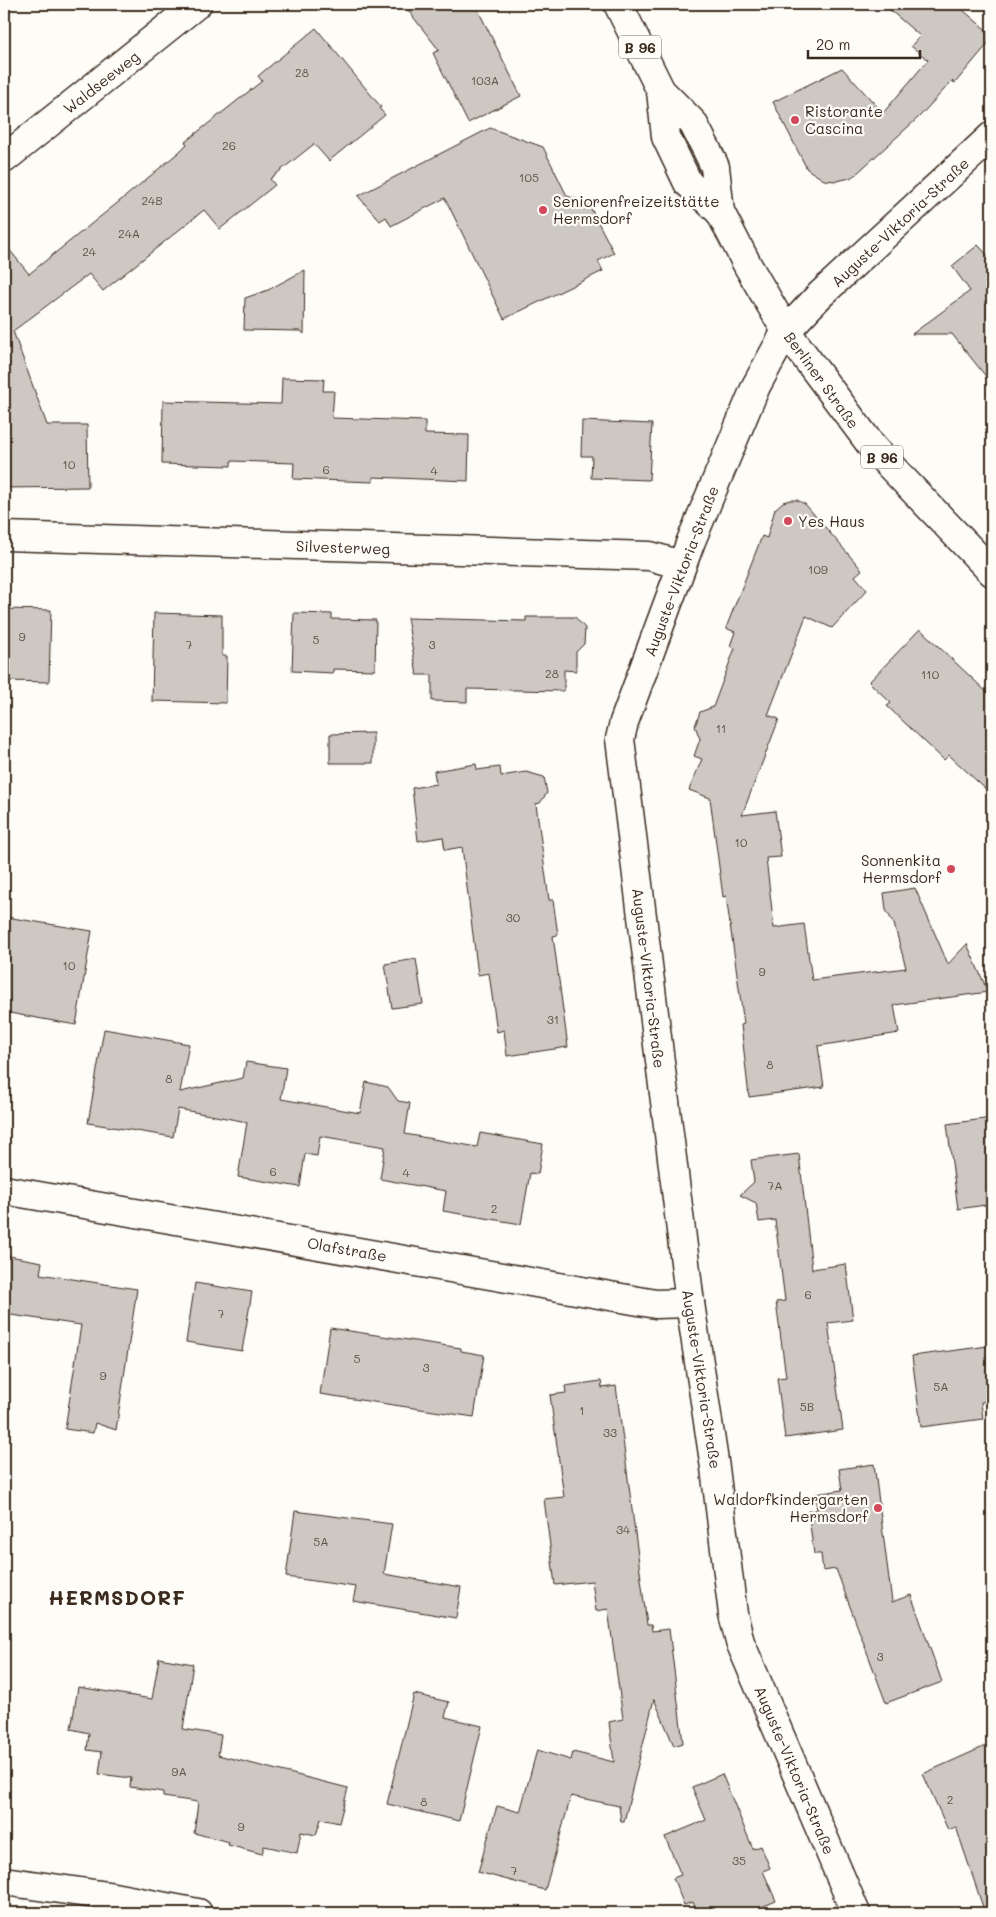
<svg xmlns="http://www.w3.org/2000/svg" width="996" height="1917" font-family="Mali,sans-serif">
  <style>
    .building { fill: #cdc8c2; stroke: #3b2a1e }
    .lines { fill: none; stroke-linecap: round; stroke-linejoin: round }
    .minor-casing { stroke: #3b2a1e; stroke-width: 31 }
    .major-casing { stroke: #3b2a1e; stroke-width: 31 }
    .minor { stroke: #fdfcf7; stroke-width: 28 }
    .major { stroke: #fdfcf7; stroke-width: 28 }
    .poi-dot { fill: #d1495b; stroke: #fdfcf7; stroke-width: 2 }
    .labels { text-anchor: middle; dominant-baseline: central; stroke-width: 4.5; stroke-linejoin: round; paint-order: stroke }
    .number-label { font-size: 12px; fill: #605247 }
    .shield { fill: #fdfcf7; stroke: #75695f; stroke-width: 1 }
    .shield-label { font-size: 14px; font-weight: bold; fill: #3b2a1e }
    .street-label { font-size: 15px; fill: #3b2a1e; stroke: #fdfcf7 }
    .poi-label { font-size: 15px; fill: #3b2a1e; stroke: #fdfcf7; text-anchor: start }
    .district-label { font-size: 20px; font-weight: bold; letter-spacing: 1px; fill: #3b2a1e; stroke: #fdfcf7 }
  </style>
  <rect width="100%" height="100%" fill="#fdfcf7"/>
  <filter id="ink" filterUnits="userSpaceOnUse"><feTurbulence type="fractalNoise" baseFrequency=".02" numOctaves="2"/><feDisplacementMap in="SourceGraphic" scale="10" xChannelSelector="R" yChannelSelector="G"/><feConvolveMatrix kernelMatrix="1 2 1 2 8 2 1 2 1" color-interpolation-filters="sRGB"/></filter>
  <g filter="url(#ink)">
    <g class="building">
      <polygon points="403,4 475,4 521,96 468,123 433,53 439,50"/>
      <polygon points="883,4 956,4 992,35 992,39 955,83 952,81 919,117 855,175 850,178 837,181 824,180 807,169 773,102 842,68 883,113 928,60 911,46 920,36"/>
      <polygon points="316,28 381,107 379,108 385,115 329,161 314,144 270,179 275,185 220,229 204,210 103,291 89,274 13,331 47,425 87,425 88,487 4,488 4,243 29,274 126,196 179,152 187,144 185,142 262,81 258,76"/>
      <polygon points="490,128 543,147 567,196 588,203 614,253 598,261 603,271 504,319 445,198 391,226 386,217 380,221 358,196"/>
      <polygon points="978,245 992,260 992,384 952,334 912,334 970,291 952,266"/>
      <polygon points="305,270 304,334 301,331 244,330 245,298 268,290"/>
      <polygon points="282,378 324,379 323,391 334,391 332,418 425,421 425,434 469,435 468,481 373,477 373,482 293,479 294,463 231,461 231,466 162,464 163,401 281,404"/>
      <polygon points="582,421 652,424 649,480 591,478 592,456 581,456"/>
      <polygon points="790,500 797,500 805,504 862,570 855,576 867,590 832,628 806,616 768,715 779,719 742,815 775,811 781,857 766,858 774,928 804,924 812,980 906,968 894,924 886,910 884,893 915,888 948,964 967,944 988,992 894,1005 899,1033 818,1046 824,1087 749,1097 741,1025 744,1024 726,896 723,897 710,798 689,790 702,759 694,756 700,739 695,726 700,712 713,707 735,648 730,646 735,632 726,628 762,536 767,538 775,509 783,502"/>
      <polygon points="4,609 51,610 49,682 4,681"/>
      <polygon points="154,613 222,615 222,656 227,656 226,703 152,701"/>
      <polygon points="294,613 332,614 332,619 376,620 375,670 333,669 333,673 292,671"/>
      <polygon points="526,617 575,617 585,628 584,644 576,652 576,671 564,670 564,691 467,689 467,702 432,701 432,675 417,675 407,618 526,621"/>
      <polygon points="920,629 992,697 992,795 949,755 944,760 887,706 891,703 869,682"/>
      <polygon points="373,733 373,763 330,763 330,734"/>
      <polygon points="476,764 477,770 500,767 501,776 526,772 544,777 547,793 540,803 536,804 549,900 553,900 558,935 553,936 568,1047 507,1056 504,1030 497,1032 489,973 478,975 462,847 445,850 443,837 418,841 412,788 436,784 434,771"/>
      <polygon points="6,917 92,931 76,1025 4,1012 4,933"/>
      <polygon points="416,959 423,1004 392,1008 385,964"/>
      <polygon points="104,1029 189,1044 180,1092 243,1078 246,1062 286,1068 281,1099 360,1113 366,1082 388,1087 398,1101 410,1103 405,1134 477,1147 480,1133 543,1144 538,1174 530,1173 521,1224 443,1211 446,1191 380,1179 385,1147 320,1136 317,1156 305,1154 300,1187 238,1177 247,1122 178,1109 173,1137 88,1123"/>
      <polygon points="992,1118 992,1204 958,1209 947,1124"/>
      <polygon points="799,1154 812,1269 846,1264 853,1320 828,1323 843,1430 785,1438 777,1378 786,1377 776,1302 785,1301 775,1220 759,1222 756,1203 740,1195 754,1182 751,1160"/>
      <polygon points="4,1255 42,1262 40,1274 137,1289 116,1430 95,1423 93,1433 65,1429 81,1325 4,1314"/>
      <polygon points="195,1283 252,1292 242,1351 186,1342"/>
      <polygon points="330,1328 461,1348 461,1351 484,1355 474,1417 320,1394"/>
      <polygon points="988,1346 992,1381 992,1400 981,1402 983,1419 921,1427 912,1356"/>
      <polygon points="601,1381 602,1388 616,1386 647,1625 651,1625 652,1631 669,1629 683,1743 674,1746 654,1699 624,1822 621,1822 619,1806 571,1796 545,1890 478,1872 497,1806 520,1812 537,1750 571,1760 573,1752 614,1762 609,1722 623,1719 608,1609 596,1611 592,1581 555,1585 544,1499 564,1497 550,1395 566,1393 565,1386"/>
      <polygon points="874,1464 892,1602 911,1595 942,1682 886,1703 836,1569 823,1571 821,1554 814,1554 808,1511 817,1510 815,1494 842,1490 839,1469"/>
      <polygon points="295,1511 392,1524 384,1574 461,1587 456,1618 353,1601 356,1587 286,1577"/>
      <polygon points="159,1658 193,1664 183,1729 221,1735 218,1755 348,1788 339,1823 321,1819 316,1835 301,1832 297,1853 264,1846 262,1854 228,1845 229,1842 194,1833 198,1802 163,1797 163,1792 130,1787 131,1778 99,1774 102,1752 87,1750 89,1733 71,1729 78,1687 152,1699"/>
      <polygon points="414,1694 449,1702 445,1717 482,1726 459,1821 387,1804"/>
      <polygon points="992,1743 992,1913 985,1913 956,1827 948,1830 923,1774"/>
      <polygon points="722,1774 753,1849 761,1846 770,1868 763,1871 776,1901 747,1913 697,1913 693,1902 684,1905 673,1878 681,1875 665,1837 706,1820 692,1787"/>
    </g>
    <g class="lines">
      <defs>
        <g id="minor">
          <polyline points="4,159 197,4"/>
          <polyline points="4,536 650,556 681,565"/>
          <polyline points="4,1190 656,1304 690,1303"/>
          <polyline points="4,1881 108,1896 198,1913"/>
          <polyline points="856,1913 740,1642 733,1614 715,1468 690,1303 620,739 624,722 691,541 756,386 786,331 820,295 992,136"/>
        </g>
        <g id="major">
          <polyline points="618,4 661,91 693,123 706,148 715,167 720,212 748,266 786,331 874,449 992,572"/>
          <polyline points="661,91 666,137 678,162 688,183 720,212"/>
        </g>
      </defs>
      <use href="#minor" class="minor-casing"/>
      <use href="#major" class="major-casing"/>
      <use href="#minor" class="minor"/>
      <use href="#major" class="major"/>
    </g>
  </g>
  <g class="poi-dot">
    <circle cx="795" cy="120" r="5"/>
    <circle cx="543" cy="210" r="5"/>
    <circle cx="788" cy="521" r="5"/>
    <circle cx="951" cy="869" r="5"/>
    <circle cx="878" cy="1508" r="5"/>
  </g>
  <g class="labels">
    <g class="number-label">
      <text x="302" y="72">28</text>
      <text x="485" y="80">103A</text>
      <text x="229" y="145">26</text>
      <text x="529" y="177">105</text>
      <text x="152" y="200">24B</text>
      <text x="129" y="233">24A</text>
      <text x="89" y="251">24</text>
      <text x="69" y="464">10</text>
      <text x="326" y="469">6</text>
      <text x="434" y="470">4</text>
      <text x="818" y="569">109</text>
      <text x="22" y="636">9</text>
      <text x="316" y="639">5</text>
      <text x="189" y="644">7</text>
      <text x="432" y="644">3</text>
      <text x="552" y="673">28</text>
      <text x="930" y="674">110</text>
      <text x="721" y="728">11</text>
      <text x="741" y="842">10</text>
      <text x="513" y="917">30</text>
      <text x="69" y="965">10</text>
      <text x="762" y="971">9</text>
      <text x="553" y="1019">31</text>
      <text x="770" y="1064">8</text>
      <text x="169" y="1078">8</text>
      <text x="273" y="1171">6</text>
      <text x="406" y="1172">4</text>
      <text x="775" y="1185">7A</text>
      <text x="494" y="1208">2</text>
      <text x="808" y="1294">6</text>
      <text x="221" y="1313">7</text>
      <text x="357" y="1358">5</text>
      <text x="426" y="1367">3</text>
      <text x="103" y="1375">9</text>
      <text x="941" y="1386">5A</text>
      <text x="807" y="1406">5B</text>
      <text x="582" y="1410">1</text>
      <text x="610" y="1432">33</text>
      <text x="623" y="1529">34</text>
      <text x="321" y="1541">5A</text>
      <text x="880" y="1656">3</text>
      <text x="179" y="1771">9A</text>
      <text x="950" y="1799">2</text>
      <text x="424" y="1801">8</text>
      <text x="241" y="1826">9</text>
      <text x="739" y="1860">35</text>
      <text x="514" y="1870">7</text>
    </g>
    <g class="shield">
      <rect x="619" y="35.5" width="42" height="23" rx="4"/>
      <rect x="861" y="445.5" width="42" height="23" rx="4"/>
    </g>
    <g class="shield-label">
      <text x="640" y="47">B 96</text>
      <text x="882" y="457">B 96</text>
    </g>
    <g class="street-label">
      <text transform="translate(101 82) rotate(-38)">Waldseeweg</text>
      <text transform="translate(900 222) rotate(-43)">Auguste-Viktoria-Straße</text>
      <text transform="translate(822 380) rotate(54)">Berliner Straße</text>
      <text transform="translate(343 547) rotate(2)">Silvesterweg</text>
      <text transform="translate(681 571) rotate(-69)">Auguste-Viktoria-Straße</text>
      <text transform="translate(649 978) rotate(83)">Auguste-Viktoria-Straße</text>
      <text transform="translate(347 1249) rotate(10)">Olafstraße</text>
      <text transform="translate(702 1379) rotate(81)">Auguste-Viktoria-Straße</text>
      <text transform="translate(795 1770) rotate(67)">Auguste-Viktoria-Straße</text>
    </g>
    <g class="poi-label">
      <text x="805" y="111">Ristorante<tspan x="805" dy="17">Cascina</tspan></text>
      <text x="553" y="201">Seniorenfreizeitstätte<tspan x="553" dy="17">Hermsdorf</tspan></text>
      <text x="798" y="521">Yes Haus</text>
      <text x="941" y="860" text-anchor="end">Sonnenkita<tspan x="941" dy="17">Hermsdorf</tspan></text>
      <text x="868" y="1499" text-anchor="end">Waldorfkindergarten<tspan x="868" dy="17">Hermsdorf</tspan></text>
    </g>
    <g class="district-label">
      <text x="117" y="1597">HERMSDORF</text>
    </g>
  </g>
  <rect width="996" height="1917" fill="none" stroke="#fdfcf7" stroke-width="20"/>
  <rect x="10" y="10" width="976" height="1897" fill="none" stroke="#3b2a1e" stroke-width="2" filter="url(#ink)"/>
  <path d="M808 50v8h112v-8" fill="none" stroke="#3b2a1e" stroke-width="2.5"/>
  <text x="816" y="50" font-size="15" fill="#3b2a1e" stroke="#fdfcf7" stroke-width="4" paint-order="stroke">20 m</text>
</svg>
